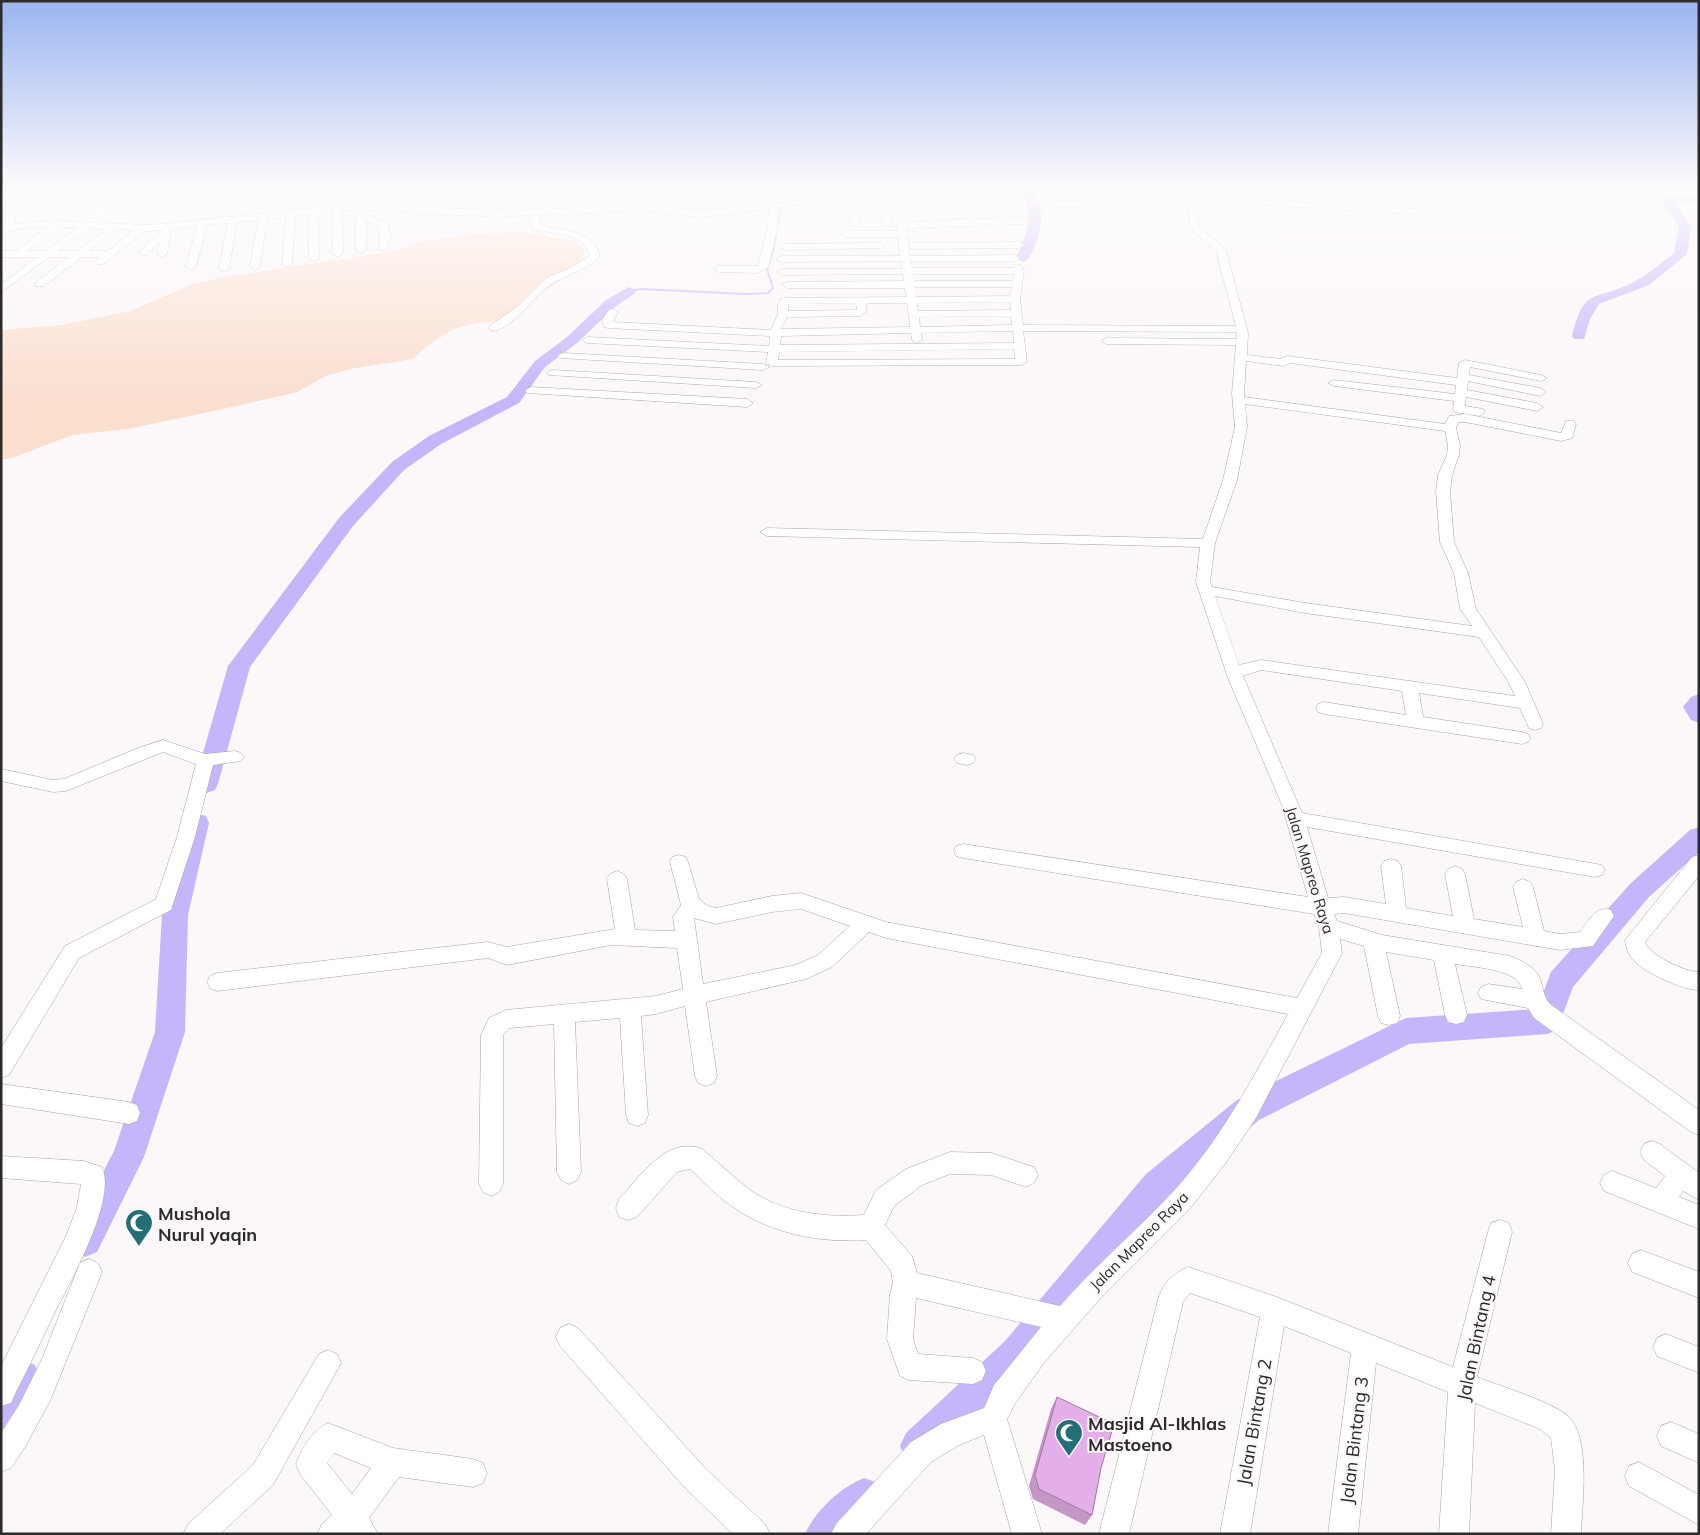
<svg xmlns="http://www.w3.org/2000/svg" width="1700" height="1535" font-family="Mulish,sans-serif">
  <style>
    .green { fill: #fadece }
    .lines { fill: none; stroke-linecap: round; stroke-linejoin: round }
    .stream { stroke: #c5b5fb; stroke-width: 2 }
    .river { fill: #c5b5fb; fill-rule: evenodd }
    .minor-casing { stroke: #a8a4a5; stroke-width: 1 }
    .minor { fill: #fff; fill-rule: evenodd }
    .wall { fill: #c496c8 }
    .building { fill: #e4aee8; stroke: #a07aa2 }
    .labels { text-anchor: middle; dominant-baseline: central; stroke-width: 4; stroke-linejoin: round; paint-order: stroke }
    .street-label { font-size: 15px; fill: #2c2a2b; stroke: #fcf7f9 }
    .near-poi-label { font-size: 18px; font-weight: bold; fill: #2c2a2b; stroke: #fcf7f9; text-anchor: start }
    .near-street-label { font-size: 18px; fill: #2c2a2b; stroke: #fcf7f9 }
  </style>
  <rect width="100%" height="100%" fill="#fcf7f9"/>
  <polygon class="green" points="523,232 574,241 585,251 579,267 501,321 477,323 453,329 426,347 413,359 350,369 326,376 297,392 237,406 128,429 72,435 15,457 1,460 1,330 61,325 130,311 193,284 224,277 389,252 425,241 474,234"/>
  <g class="lines">
    <g class="stream">
      <polyline points="777,225 786,193"/>
      <polyline points="629,291 641,289 745,294 768,293 773,288 767,269 774,249 776,232"/>
    </g>
    <g class="river">
      <path d="M1019,187H1031C1036,195 1040,203 1041,213C1043,224 1034,259 1023,262L1016,258C1028,230 1035,216 1019,187Z"/>
      <path d="M1666,194L1699,195V203L1675,202L1691,227L1687,254L1649,285L1599,304L1590,319L1584,339H1574L1572,336C1585,286 1592,302 1630,284C1646,276 1660,264 1674,253L1679,227L1660,198Z"/>
      <polygon points="629,287 636,291 634,294 616,306 577,343 545,367 519,403 441,444 404,470 353,526 250,667 218,784 215,790 206,793 197,790 194,784 228,666 339,518 392,462 429,436 507,397 535,361 567,337 606,300"/>
      <polygon points="1699,694 1699,723 1691,720 1683,707 1691,697"/>
      <polygon points="197,814 206,816 209,823 188,915 185,1032 144,1157 97,1252 85,1257 73,1252 68,1240 114,1151 155,1032 162,915 185,823 188,816"/>
      <polygon points="1699,827 1699,852 1649,897 1573,987 1557,1030 1547,1034 1409,1044 1259,1120 1168,1196 1031,1367 932,1459 919,1465 906,1459 900,1446 906,1433 1005,1341 1146,1174 1237,1100 1406,1018 1537,1009 1551,972 1631,883 1690,830"/>
      <polygon points="22,1360 35,1365 40,1378 35,1391 14,1425 1,1430 1,1378 9,1365"/>
      <path d="M864,1478L878,1483L883,1497L878,1511L854,1534H805C815,1511 841,1487 864,1478Z"/>
    </g>
    <defs>
      <g id="minor">
        <path d="M19,187H30L14,200L16,216L13,224L48,221L95,223L99,219L94,218V214L119,187H128L105,212L111,215L104,223L150,225L267,213L275,199L279,196L283,199L277,212L312,209L322,187L329,189L321,208L356,204L483,210L499,187H508L492,211L543,209L550,187H558L552,209L644,205L700,211L784,202L787,187H795L792,201L873,187H893L873,192L877,195L892,223L887,226L882,223L869,195L871,193L849,197L860,223L855,226L850,223L841,198L777,208L778,225L768,268L757,273L719,272L714,269L719,266H758L768,225L769,209L700,217L644,211L540,215V225C563,232 594,228 600,257C588,270 570,273 555,282C536,292 518,325 494,331L490,330L489,328L490,326L518,306L546,278L568,269L590,256C585,232 551,234 532,229L530,215L500,217L362,210C367,217 381,219 388,224L391,237L386,250H380V227L366,220V250L361,253L356,250V215L353,210L342,211L343,254L338,257L333,254V212L318,214L319,258L314,261L309,258V215L295,216L292,264L287,267L282,264L286,217L267,219L260,267L255,270L250,267L258,220L237,222L229,269L224,272L219,269L228,223L207,225L196,267L191,270L186,267L197,226L171,229L167,254L162,257L157,254L159,243L147,255H141L139,253L150,241L161,234L162,230L145,231L103,264H97L95,262L100,257H82L44,286H36V282L69,257H50L1,292V284L38,257H1V251H15L48,227L21,228L1,233V227H3L6,216V200L13,191ZM60,227L77,228L46,251H27ZM89,228L106,229L77,251H58ZM117,229L134,230L108,251H89Z"/>
        <path d="M946,187L1019,188L1020,190L1016,193H959L978,219L1023,218L1028,221L1023,224L906,228V231L915,232L917,234L915,236L907,237L909,246L913,243L1019,242L1024,245L1019,248L913,249L909,247L910,256L1015,255L1020,258L1015,261H911L912,268H1013L1015,265H1021L1024,271L1020,299L1023,325L1236,326L1216,251L1191,229L1188,210L1181,197L1053,208L1050,207V203L1180,192L1178,187H1186L1190,196L1419,209V213L1416,214L1193,201L1200,228L1219,243L1226,251L1248,333L1247,355L1281,359L1287,356L1457,378L1459,363L1465,360L1541,375L1547,378L1541,381L1470,367L1469,375L1540,388L1546,392L1540,396L1468,381L1467,390L1537,403L1543,407L1537,411L1466,397L1465,406L1483,409L1485,412L1479,416L1455,412L1453,409L1454,401L1334,386L1328,383L1334,380L1455,394L1456,385L1290,363L1284,366L1246,361L1244,394V397L1445,424L1449,416L1465,414L1561,433L1566,421H1574L1576,424L1572,438L1561,441L1465,422H1458L1456,428L1460,445L1459,455L1452,475L1450,492L1454,542L1468,573L1476,609L1525,682L1543,724L1541,728L1535,730L1529,728L1520,708L1419,693L1423,717L1522,732L1528,734L1531,738L1528,742L1522,744L1324,714L1318,712L1316,708L1318,704L1324,702L1406,715L1402,691L1261,670L1243,676L1302,813L1602,865L1605,870L1602,875L1595,877L1307,827L1328,898L1344,897L1386,904L1381,866L1384,861L1391,859L1398,861L1401,866L1406,908L1453,916L1445,874L1448,869L1455,866L1462,869L1465,874L1474,919L1523,927L1513,887L1516,882L1523,879L1530,882L1533,887L1544,931L1560,934L1580,932C1589,921 1595,905 1611,910L1614,916L1593,946L1560,950L1344,913L1334,914L1337,921L1382,935L1510,956C1525,962 1539,969 1542,985C1544,993 1545,998 1550,1004L1699,1110V1135L1691,1132L1534,1018L1528,1008L1481,999L1478,993L1481,987L1488,984L1522,989C1519,969 1472,967 1455,964L1467,1015L1464,1022L1456,1024L1448,1022L1445,1015L1434,960L1386,952L1400,1016L1397,1023L1389,1025L1381,1023L1378,1016L1364,946L1340,939L1342,953L1339,959L1256,1118L1225,1164L1188,1211L1098,1301L1043,1364L1014,1405L1007,1419L1042,1534H1012L984,1435L959,1445L931,1462L866,1534H831L836,1524L911,1442L941,1424L984,1408L994,1385L1041,1327L916,1298L913,1339L918,1354L973,1358L982,1362L986,1371L982,1380L973,1384L909,1380L900,1376L887,1339L890,1294L893,1283L891,1271L866,1240C820,1243 772,1234 733,1207C718,1197 704,1182 690,1169L677,1172L637,1217L628,1220L619,1217L616,1208L619,1199C640,1177 667,1135 702,1149C718,1162 733,1177 749,1189C781,1213 826,1218 864,1215L876,1190L906,1169L950,1152L991,1153L1034,1167L1038,1175L1034,1183L1026,1187L991,1175L950,1174L922,1185L894,1206L885,1225L912,1256L917,1273L1060,1306C1094,1267 1134,1233 1170,1195C1220,1142 1253,1078 1288,1014L886,938L869,932L832,967L806,979L706,1002L717,1076L714,1083L706,1086L698,1083L695,1076L685,1006L656,1014L641,1016L648,1115L645,1123L637,1126L629,1123L626,1115L620,1018L575,1022L581,1172L577,1180L569,1184L561,1180L557,1172L554,1024L510,1028L503,1035V1184L499,1192L491,1196L483,1192L479,1184L481,1035L489,1018L506,1010L656,996L683,989L677,948L611,945L507,965L488,958L217,991L210,988L207,982L210,976L217,973L488,942L507,947L615,929L607,879L610,874L617,871L624,874L627,879L635,930L675,931L673,917L681,905L670,862L672,857L679,855L686,857L688,862L699,899L706,905L716,908L772,896L801,893L886,922L1297,998L1322,953L1319,927L1314,914L963,858L956,856L954,851L956,846L963,844L1308,897L1282,805L1228,678L1196,582L1200,547L767,536L760,532L767,528L1203,539L1223,480L1235,427L1232,394L1236,345L1106,344L1101,341L1106,338L1237,339V332L1023,331L1027,362L1021,365L772,366L766,363L768,352L587,343L582,340L587,337L769,346L770,336L608,328L604,327L602,320L609,310L613,309L618,312L613,322L771,330L778,314V304L781,299L785,298L906,297L905,288H787L782,285L787,282L904,281L903,274L782,275L777,272L782,269H902L901,261L781,262L776,259L781,256H900L898,237H846L841,234L846,231H897L896,226L901,223L968,219ZM913,274H1014L1013,281H914ZM915,287H1012L1010,296L916,297ZM1010,302L1011,310L918,311L917,303ZM856,303L857,310L788,311V304ZM869,303H907L910,327L781,329L787,317L860,316L867,311L866,304ZM1011,316L1012,325L920,327L919,317ZM1011,331H1013L1014,343L780,345L781,336L911,333L912,340L917,343L922,340L921,333ZM1014,349L1015,359L778,360L779,352ZM1245,404L1445,431L1448,445L1447,455L1438,475L1436,492L1440,542L1454,573L1460,609L1472,626L1305,603L1212,587L1210,582L1215,543L1237,480L1247,427ZM1215,596L1305,613L1479,637L1509,683L1515,696L1261,660L1239,665ZM801,909L850,926L818,955L796,965L703,984L694,918L716,924L772,912Z"/>
        <polygon points="879,243 884,246 882,248 786,250 781,247 786,244"/>
        <polygon points="564,353 763,364 769,367 763,370 560,358 558,356 560,354"/>
        <polygon points="553,370 756,382 762,385 756,388 549,375 547,373 549,371"/>
        <polygon points="531,387 747,399 753,403 747,407 527,393 525,391 527,389"/>
        <polygon points="163,740 205,754 235,751 241,753 244,757 241,761 213,765 195,837 171,910 79,958 9,1075 1,1078 1,1048 65,946 156,899 177,837 196,764 163,752 66,791 53,792 1,781 1,769 53,780 64,779 138,748"/>
        <polygon points="963,753 973,755 976,759 973,763 967,765 957,763 954,759 957,755"/>
        <path d="M1699,855V876L1645,942C1649,955 1685,972 1699,972V990C1682,990 1646,973 1634,961C1629,956 1626,947 1625,940L1692,857Z"/>
        <polygon points="1,1084 129,1102 137,1105 140,1113 137,1121 129,1124 1,1104"/>
        <polygon points="1652,1141 1660,1144 1699,1173 1699,1200 1683,1191 1679,1197 1699,1205 1699,1229 1604,1191 1600,1183 1604,1175 1612,1171 1656,1188 1665,1176 1644,1160 1640,1152 1644,1144"/>
        <path d="M1,1156L84,1161L102,1167C117,1202 69,1283 53,1316C41,1341 29,1367 16,1392L11,1403L1,1406V1366L67,1234L77,1207L81,1184L1,1178Z"/>
        <path d="M1500,1220L1509,1223L1512,1232L1477,1377C1499,1386 1554,1402 1569,1417C1591,1439 1582,1505 1581,1534H1551L1555,1470L1551,1438L1540,1429L1475,1403L1469,1534H1439L1448,1392L1376,1363L1358,1534H1328L1351,1353L1284,1326L1250,1534H1220L1260,1317L1190,1293L1183,1302L1129,1534H1099L1159,1296C1165,1281 1173,1274 1188,1267L1274,1296L1453,1367L1488,1232L1491,1223Z"/>
        <polygon points="1641,1250 1699,1272 1699,1298 1632,1272 1628,1263 1632,1254"/>
        <polygon points="89,1259 98,1263 102,1272 50,1401 25,1447 11,1468 1,1472 1,1433 19,1405 42,1359 80,1263"/>
        <polygon points="569,1324 578,1328 706,1469 765,1524 770,1534 733,1534 686,1489 560,1346 556,1337 560,1328"/>
        <polygon points="1666,1334 1699,1347 1699,1373 1657,1356 1653,1347 1657,1338"/>
        <polygon points="328,1350 337,1354 341,1363 273,1485 220,1534 183,1534 188,1524 253,1465 319,1354"/>
        <polygon points="1671,1422 1699,1434 1699,1463 1661,1446 1657,1436 1661,1426"/>
        <path d="M328,1423L393,1448L473,1459L483,1463L487,1473L483,1483L473,1487L399,1477L369,1518L378,1534H317L322,1524L332,1515L300,1474L296,1464C302,1448 312,1430 328,1423ZM334,1453L371,1468L352,1494L327,1463Z"/>
        <polygon points="1639,1462 1699,1495 1699,1525 1629,1486 1625,1476 1629,1466"/>
      </g>
    </defs>
    <use href="#minor" class="minor-casing"/>
    <use href="#minor" class="minor"/>
  </g>
  <polygon class="wall" points="1057,1397 1101,1468 1092,1515 1085,1525 1033,1499 1029,1486 1051,1409"/>
  <polygon class="building" points="1057,1397 1114,1424 1101,1468 1092,1515 1039,1489 1035,1475"/>
  <linearGradient id="sky" x2="0" y2="1"><stop stop-color="#9ab4f0"/><stop offset="0.47" stop-color="#fefbfc"/><stop offset="1" stop-color="#fefbfc" stop-opacity="0"/></linearGradient>
  <rect width="1700" height="402" fill="url(#sky)"/>
  <defs>
    <symbol id="mosque-pin" viewBox="-11 -11 22 30"><path d="M0 17L-7.5 6A9.5 9.5 0 1 1 7.5 6Z" fill="#246e77" stroke="#fcf7f9"/><path d="M3.5-4.9A6 6 0 1 0 3.5 4.9A5 5 0 1 1 3.5-4.9Z" fill="#fff"/></symbol>
  </defs>
  <g fill-rule="evenodd">
    <use href="#mosque-pin" x="123" y="1207" width="32" height="43"/>
    <use href="#mosque-pin" x="1053" y="1417" width="32" height="43"/>
  </g>
  <g class="labels">
    <g class="street-label">
      <text transform="translate(1310 870) rotate(73)">Jalan Mapreo Raya</text>
      <text transform="translate(1139 1241) rotate(-45)">Jalan Mapreo Raya</text>
    </g>
    <g class="near-poi-label">
      <text x="158" y="1213">Mushola<tspan x="158" dy="21">Nurul yaqin</tspan></text>
      <text x="1088" y="1423">Masjid Al-Ikhlas<tspan x="1088" dy="21">Mastoeno</tspan></text>
    </g>
    <g class="near-street-label">
      <text transform="translate(1476 1338) rotate(-78)">Jalan Bintang 4</text>
      <text transform="translate(1254 1422) rotate(-80)">Jalan Bintang 2</text>
      <text transform="translate(1354 1440) rotate(-83)">Jalan Bintang 3</text>
    </g>
  </g>
  <rect width="1700" height="1535" fill="none" stroke="#2c2a2b" stroke-width="5"/>
</svg>
